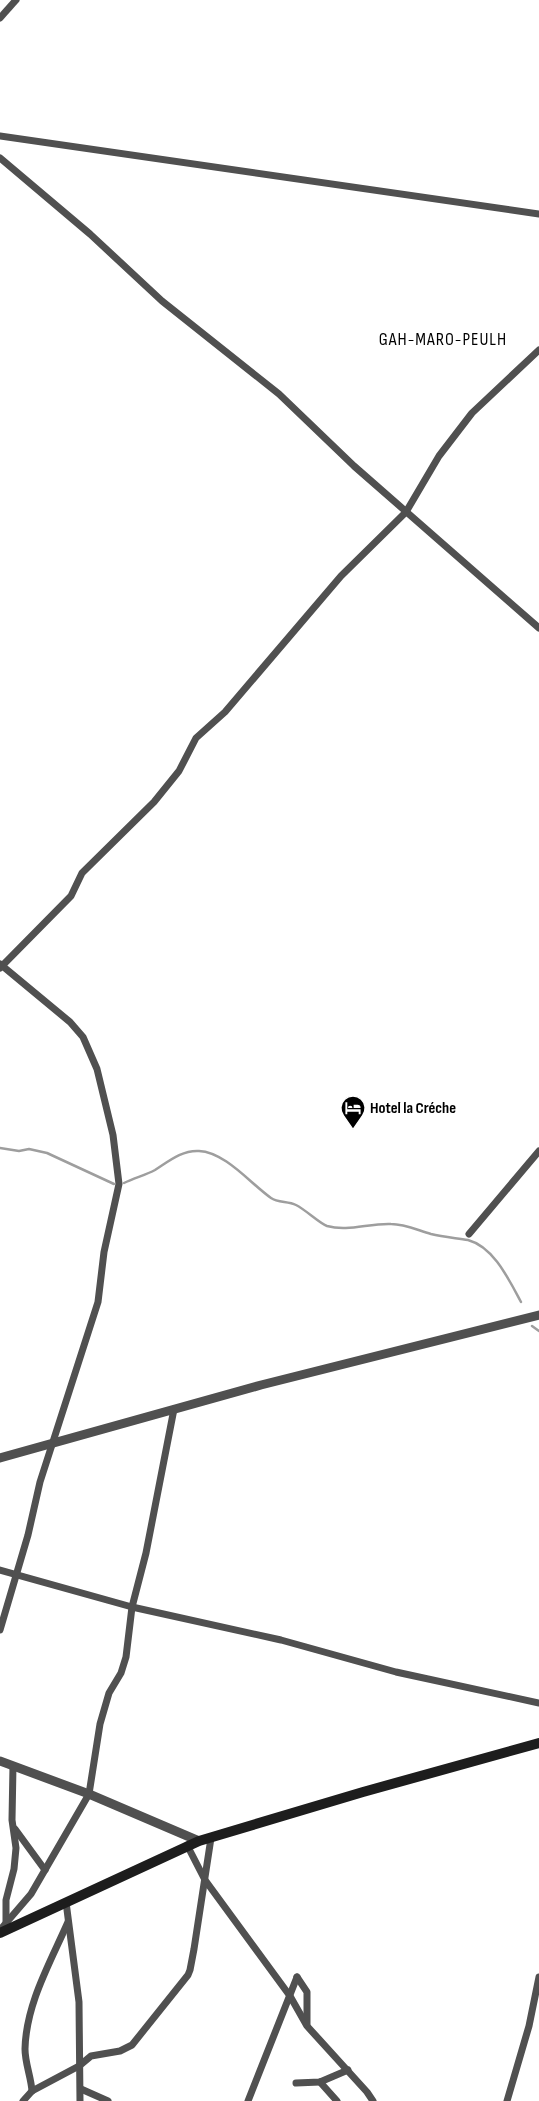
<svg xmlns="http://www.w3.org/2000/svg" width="539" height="2101" font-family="'Sofia Sans Condensed',sans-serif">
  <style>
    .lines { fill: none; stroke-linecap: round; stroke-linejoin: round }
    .stream { stroke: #9e9e9e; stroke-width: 2.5 }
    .minor { stroke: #505050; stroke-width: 7 }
    .tertiary { stroke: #505050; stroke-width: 9 }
    .secondary { stroke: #1d1d1d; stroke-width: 10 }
    .labels { text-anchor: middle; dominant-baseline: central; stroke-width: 5; stroke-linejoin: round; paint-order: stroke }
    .poi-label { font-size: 16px; font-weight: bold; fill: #000; stroke: #fff; text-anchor: start }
    .neighbourhood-label { font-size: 18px; letter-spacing: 1px; fill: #000; stroke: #fff }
  </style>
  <rect width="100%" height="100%" fill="#fff"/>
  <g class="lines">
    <g class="stream">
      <polyline points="0,1148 19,1151 29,1149 47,1153 114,1184"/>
      <path d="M124,1183C134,1178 146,1175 155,1170C169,1161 182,1150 199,1151C225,1152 251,1184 271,1198C278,1203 288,1201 296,1205C306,1210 319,1223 327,1226C348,1232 369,1223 391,1224C405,1224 417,1230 431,1234C443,1237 456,1238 468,1240C494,1247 509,1280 521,1302"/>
      <polyline points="532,1326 539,1331"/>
    </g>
    <g class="minor">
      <polyline points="0,18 16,0"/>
      <polyline points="0,136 539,214"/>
      <polyline points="0,158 90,234 162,301 279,394 354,466 539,628"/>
      <polyline points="0,964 70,1022 83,1037 97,1069 113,1135 119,1184 104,1252 98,1302 40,1482 28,1535 0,1630"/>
      <polyline points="0,968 71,896 82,873 154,802 179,771 196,738 225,712 341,576 406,512 439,456 472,413 539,350"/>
      <polyline points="469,1234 539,1151"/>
      <polyline points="0,1570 132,1607 281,1640 396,1672 539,1703"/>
      <polyline points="15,1829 45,1870"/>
      <polyline points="187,1845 205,1880 290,1996 307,2026 367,2092 373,2101"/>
      <polyline points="66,1902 79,2002 80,2101"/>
      <polyline points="6,1922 6,1900 14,1869 16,1848 12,1820 13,1766"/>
      <polyline points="0,1930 31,1894 89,1794 100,1724 109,1693 121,1673 126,1657 132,1607 146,1553 174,1409"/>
      <polyline points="297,1977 307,1992 307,2024"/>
      <polyline points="320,2082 337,2101"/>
      <polyline points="296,2083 320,2082 348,2070"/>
      <polyline points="81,2089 108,2101"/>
      <path d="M32,2091C31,2077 25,2063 25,2049C26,2004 50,1963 68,1922"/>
      <polyline points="23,2101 32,2091 79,2066 91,2056 120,2051 132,2045 188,1975 190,1970 194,1949 211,1838"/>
      <polyline points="248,2101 297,1977"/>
      <polyline points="507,2101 529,2026 539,1977"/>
    </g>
    <g class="tertiary">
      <polyline points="0,1458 261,1385 539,1315"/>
      <polyline points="0,1761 89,1794 199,1841"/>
    </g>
    <polyline class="secondary" points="0,1933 199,1841 363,1792 539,1743"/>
  </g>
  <defs>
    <symbol id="hotel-pin" viewBox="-11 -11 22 30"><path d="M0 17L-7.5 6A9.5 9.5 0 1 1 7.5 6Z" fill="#000" stroke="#fff"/><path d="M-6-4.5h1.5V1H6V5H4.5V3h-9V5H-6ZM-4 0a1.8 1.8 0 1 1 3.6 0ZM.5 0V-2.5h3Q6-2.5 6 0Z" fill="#fff"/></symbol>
  </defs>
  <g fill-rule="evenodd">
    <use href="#hotel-pin" x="339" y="1094" width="28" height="38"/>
  </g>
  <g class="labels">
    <g class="poi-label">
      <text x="370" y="1108">Hotel la Créche</text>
    </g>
    <g class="neighbourhood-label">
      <text x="443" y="339">GAH-MARO-PEULH</text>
    </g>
  </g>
</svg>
